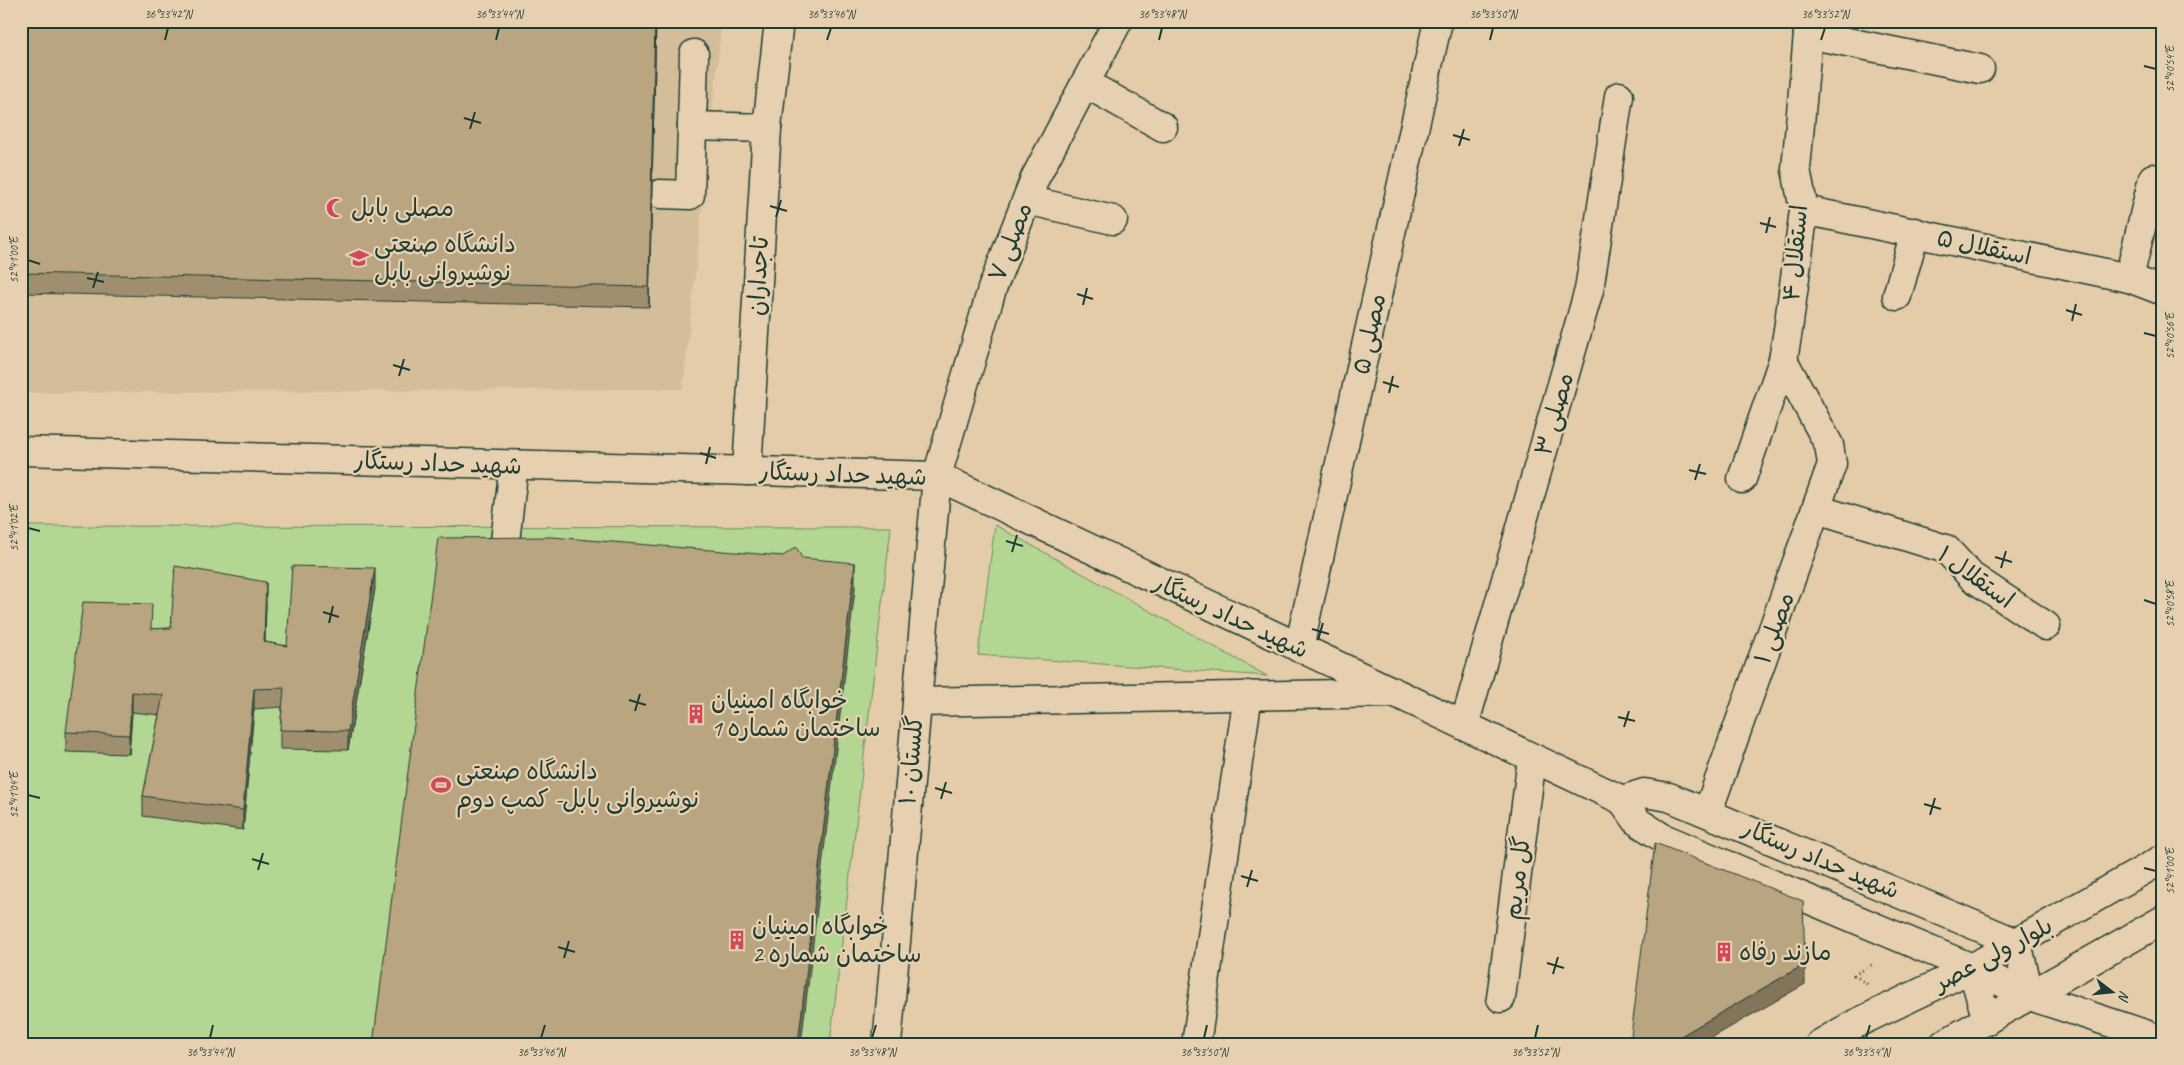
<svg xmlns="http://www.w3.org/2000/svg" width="2184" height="1065" font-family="Caveat,'Playpen Sans Arabic',sans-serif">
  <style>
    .built { fill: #d4be9a }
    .green { fill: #b3d792; stroke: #698a63 }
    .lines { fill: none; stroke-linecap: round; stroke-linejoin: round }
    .minor-casing { stroke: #1f3d34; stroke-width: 31 }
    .major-casing { stroke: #1f3d34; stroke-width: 31 }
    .path { stroke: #1f3d34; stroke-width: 3; stroke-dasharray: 1 4; stroke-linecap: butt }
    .minor { stroke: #e6d0b0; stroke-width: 28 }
    .major { stroke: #e6d0b0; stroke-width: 28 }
    .wall { fill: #9f8f6e; stroke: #1f3d34 }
    .shaded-wall { fill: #82745a; stroke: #1f3d34 }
    .building { fill: #b9a680; stroke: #1f3d34 }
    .ticks { fill: none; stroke: #1f3d34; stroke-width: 2 }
    .labels { text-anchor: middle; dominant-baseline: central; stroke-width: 4.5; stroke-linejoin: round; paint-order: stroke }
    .poi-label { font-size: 24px; fill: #1f3d34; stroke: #e6d0b0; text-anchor: start }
    .street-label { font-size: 24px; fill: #1f3d34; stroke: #e6d0b0 }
    .neatline { fill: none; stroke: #1f3d34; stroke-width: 2 }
    .ticks-label { font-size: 12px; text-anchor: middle; fill: #1f3d34 }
  </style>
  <rect width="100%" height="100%" fill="#e5cca8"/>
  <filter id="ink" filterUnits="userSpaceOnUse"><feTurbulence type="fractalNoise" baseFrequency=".02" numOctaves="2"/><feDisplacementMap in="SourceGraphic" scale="10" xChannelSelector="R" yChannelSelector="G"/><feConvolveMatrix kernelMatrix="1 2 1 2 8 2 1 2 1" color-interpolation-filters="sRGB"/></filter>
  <g filter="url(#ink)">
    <polygon class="built" points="21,21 722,21 683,389 21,393"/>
    <g class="green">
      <polygon points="995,525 1267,676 978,655"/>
      <polygon points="21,526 891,527 830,1044 21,1044"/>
    </g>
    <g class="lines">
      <defs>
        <g id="minor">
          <polyline points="1808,34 1980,69"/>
          <polyline points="1085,83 1163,127"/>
          <polyline points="692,126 694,54"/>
          <polyline points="660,194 690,195 692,126 767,128"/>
          <polyline points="1027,200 1113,220"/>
          <polyline points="1804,210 2129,278 2163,291"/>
          <polyline points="2129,278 2153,178"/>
          <polyline points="1897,296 1915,232"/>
          <polyline points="1742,479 1783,360 1788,330 1804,210 1796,169 1808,34 1807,21"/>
          <polyline points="1817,509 1946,549 1972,577 2046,626"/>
          <polyline points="501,575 514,465"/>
          <polyline points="1299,648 1438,21"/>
          <polyline points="917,702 1394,693"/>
          <polyline points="1464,726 1589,290 1619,96"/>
          <polyline points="1708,811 1832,464 1829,445 1783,360"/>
          <polyline points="1501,998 1532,758"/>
          <polyline points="887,1044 937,476 992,289 1035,178 1118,21"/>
          <polyline points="1196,1044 1248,695"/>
        </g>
        <g id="major">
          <polyline points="21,451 937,476 1622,800"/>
          <polyline points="747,471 767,128 779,21"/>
          <polyline points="2017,943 1669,797 1644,793 1622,800 1638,822 1663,838 1972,968 2030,996 2163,1040"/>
          <polyline points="2017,943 2030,996"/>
          <polyline points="1972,968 1987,1020"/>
          <polyline points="1820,1044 1855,1024 1972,968 2163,859"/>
          <polyline points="1944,1044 2163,920"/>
        </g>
      </defs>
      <use href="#minor" class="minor-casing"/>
      <use href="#major" class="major-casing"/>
      <polyline class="path" points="1867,984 1854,975 1875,963"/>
      <use href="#minor" class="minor"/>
      <use href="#major" class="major"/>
    </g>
    <g class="wall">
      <polygon points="21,21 656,21 649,307 21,293"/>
      <polygon points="375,588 348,750 280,749 280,730 282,707 254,709 243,830 143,816 143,796 159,715 132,712 129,754 66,752 66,732 152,629 171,628 266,602 265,642 287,646"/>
    </g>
    <g class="shaded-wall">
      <polygon points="655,21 656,21 649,307 649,287"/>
      <polygon points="855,563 855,589 801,1044 798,1044"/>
      <polygon points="375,568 375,588 348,750 348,731"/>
      <polygon points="266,582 266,602 264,662 264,642"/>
      <polygon points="254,689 254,709 243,830 243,810"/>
      <polygon points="132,692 132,712 129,754 129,735"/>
      <polygon points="1805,964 1805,984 1701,1044 1667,1044"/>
    </g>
    <g class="building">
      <polygon points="21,21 655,21 649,287 21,273"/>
      <polygon points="552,537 783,556 796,547 802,558 855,563 798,1044 373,1044 438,538"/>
      <polygon points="175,566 266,582 264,642 287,646 292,566 375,568 348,731 280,730 284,688 254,689 243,810 143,796 163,695 132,692 129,735 66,732 83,602 152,604 151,629 171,628"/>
      <polygon points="1655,843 1803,901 1805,964 1667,1044 1630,1044"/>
    </g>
  </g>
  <path class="ticks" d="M165,40L168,28M496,40L499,28M827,40L831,28M1159,40L1162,28M1490,40L1493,28M1821,40L1825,28M2144,66L2156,69M464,118L481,123M470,129L475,112M1453,135L1470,140M1459,146L1464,129M770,206L787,211M776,217L781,200M1760,223L1776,227M1766,233L1770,217M28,260L40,264M87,278L104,282M93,288L98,272M1077,294L1093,299M1083,305L1087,288M2066,310L2082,315M2072,321L2076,304M2144,333L2156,336M393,365L410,370M399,376L404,359M1383,382L1399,387M1389,393L1393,376M700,453L716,458M706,464L710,447M1689,470L1706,474M1695,480L1700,464M28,528L40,531M1006,541L1023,546M1012,552L1017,535M1995,557L2012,562M2001,568L2006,551M2144,600L2156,604M323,612L339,617M329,623L333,606M1312,629L1329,634M1318,640L1323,623M629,700L646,705M635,711L640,694M1618,717L1635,721M1624,727L1629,711M935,788L952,793M28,795L40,798M941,799L946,782M1924,804L1941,809M1930,815L1935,798M252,859L269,864M2144,868L2156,871M258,870L263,853M1241,876L1258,881M1247,887L1252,870M558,947L575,952M564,958L569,941M1547,963L1564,968M1553,974L1558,957M210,1038L213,1025M541,1038L545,1025M872,1038L876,1025M1204,1038L1207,1025M1535,1038L1538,1025M1866,1038L1870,1025"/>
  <defs>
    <symbol id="mosque-bare" viewBox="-9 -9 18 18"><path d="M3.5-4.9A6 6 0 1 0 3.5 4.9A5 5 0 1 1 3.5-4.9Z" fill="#d1495b" stroke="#e6d0b0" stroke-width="2.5" paint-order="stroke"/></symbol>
    <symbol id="university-bare" viewBox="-9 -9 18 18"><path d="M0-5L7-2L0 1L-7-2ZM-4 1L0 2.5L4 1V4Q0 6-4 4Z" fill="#d1495b" stroke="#e6d0b0" stroke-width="2.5" paint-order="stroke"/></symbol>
    <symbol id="building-bare" viewBox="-9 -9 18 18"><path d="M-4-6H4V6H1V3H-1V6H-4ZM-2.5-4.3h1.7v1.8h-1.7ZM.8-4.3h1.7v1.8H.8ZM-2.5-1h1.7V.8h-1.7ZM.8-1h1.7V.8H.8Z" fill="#d1495b" stroke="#e6d0b0" stroke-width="2.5" paint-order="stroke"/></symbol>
    <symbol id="stadium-bare" viewBox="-9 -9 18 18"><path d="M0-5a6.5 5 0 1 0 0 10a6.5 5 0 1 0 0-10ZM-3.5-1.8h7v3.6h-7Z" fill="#d1495b" stroke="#e6d0b0" stroke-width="2.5" paint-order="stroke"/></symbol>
  </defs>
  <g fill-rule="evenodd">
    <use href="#mosque-bare" x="322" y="194" width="28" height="28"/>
    <use href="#university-bare" x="345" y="244" width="28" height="28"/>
    <use href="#building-bare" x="682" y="700" width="28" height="28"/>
    <use href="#stadium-bare" x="427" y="771" width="28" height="28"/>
    <use href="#building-bare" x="723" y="926" width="28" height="28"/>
    <use href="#building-bare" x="1710" y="938" width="28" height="28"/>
  </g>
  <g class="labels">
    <g class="poi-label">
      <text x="351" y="208">مصلی بابل</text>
      <text x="374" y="244">دانشگاه صنعتی<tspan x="374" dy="28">نوشیروانی بابل</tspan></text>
      <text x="711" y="700">خوابگاه امینیان<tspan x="711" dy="28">ساختمان شماره 1</tspan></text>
      <text x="456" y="771">دانشگاه صنعتی<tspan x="456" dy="28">نوشیروانی بابل- کمپ دوم</tspan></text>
      <text x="752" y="926">خوابگاه امینیان<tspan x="752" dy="28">ساختمان شماره 2</tspan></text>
      <text x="1739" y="952">مازند رفاه</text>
    </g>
    <g class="street-label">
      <text transform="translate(1010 242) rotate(-69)">مصلی ۷</text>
      <text transform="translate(1984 247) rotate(12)">استقلال ۵</text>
      <text transform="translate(1795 253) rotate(-85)">استقلال ۴</text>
      <text transform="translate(758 276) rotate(-87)">تاجداران</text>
      <text transform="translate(1369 334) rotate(-78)">مصلی ۵</text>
      <text transform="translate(1554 414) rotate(-74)">مصلی ۳</text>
      <text transform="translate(438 463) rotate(2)">شهید حداد رستگار</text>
      <text transform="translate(843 474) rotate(2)">شهید حداد رستگار</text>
      <text transform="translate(1976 577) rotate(36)">استقلال ۱</text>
      <text transform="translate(1231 616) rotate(25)">شهید حداد رستگار</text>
      <text transform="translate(1774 628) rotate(-70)">مصلی ۱</text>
      <text transform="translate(911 760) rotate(-85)">گلستان ۱۰</text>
      <text transform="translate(1821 859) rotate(23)">شهید حداد رستگار</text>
      <text transform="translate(1517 878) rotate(-83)">گل مریم</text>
      <text transform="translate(1993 954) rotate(-28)">بلوار ولی عصر</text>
    </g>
  </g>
  <rect width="2184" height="1065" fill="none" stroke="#e6d0b0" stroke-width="55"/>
  <g transform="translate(2112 992) rotate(106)" stroke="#e6d0b0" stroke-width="4" paint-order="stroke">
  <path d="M0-4L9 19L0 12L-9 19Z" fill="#1f3d34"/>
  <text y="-8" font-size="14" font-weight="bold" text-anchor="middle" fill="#1f3d34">N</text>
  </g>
  <rect x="28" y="28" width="2128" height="1010" class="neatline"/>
  <g class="ticks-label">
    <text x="168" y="18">36°33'42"N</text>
    <text x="499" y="18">36°33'44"N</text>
    <text x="831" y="18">36°33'46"N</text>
    <text x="1162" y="18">36°33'48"N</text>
    <text x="1493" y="18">36°33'50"N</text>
    <text x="1825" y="18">36°33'52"N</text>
    <text transform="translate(2170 69) rotate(-90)" y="4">52°40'54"E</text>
    <text transform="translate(14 260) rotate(-90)" y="4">52°41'00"E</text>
    <text transform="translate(2170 336) rotate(-90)" y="4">52°40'56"E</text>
    <text transform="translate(14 528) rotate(-90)" y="4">52°41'02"E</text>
    <text transform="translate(2170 604) rotate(-90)" y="4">52°40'58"E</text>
    <text transform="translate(14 795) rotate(-90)" y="4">52°41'04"E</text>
    <text transform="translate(2170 871) rotate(-90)" y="4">52°41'00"E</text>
    <text x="210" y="1056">36°33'44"N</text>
    <text x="541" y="1056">36°33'46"N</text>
    <text x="872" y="1056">36°33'48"N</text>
    <text x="1204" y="1056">36°33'50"N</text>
    <text x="1535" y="1056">36°33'52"N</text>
    <text x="1866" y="1056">36°33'54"N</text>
  </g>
</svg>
